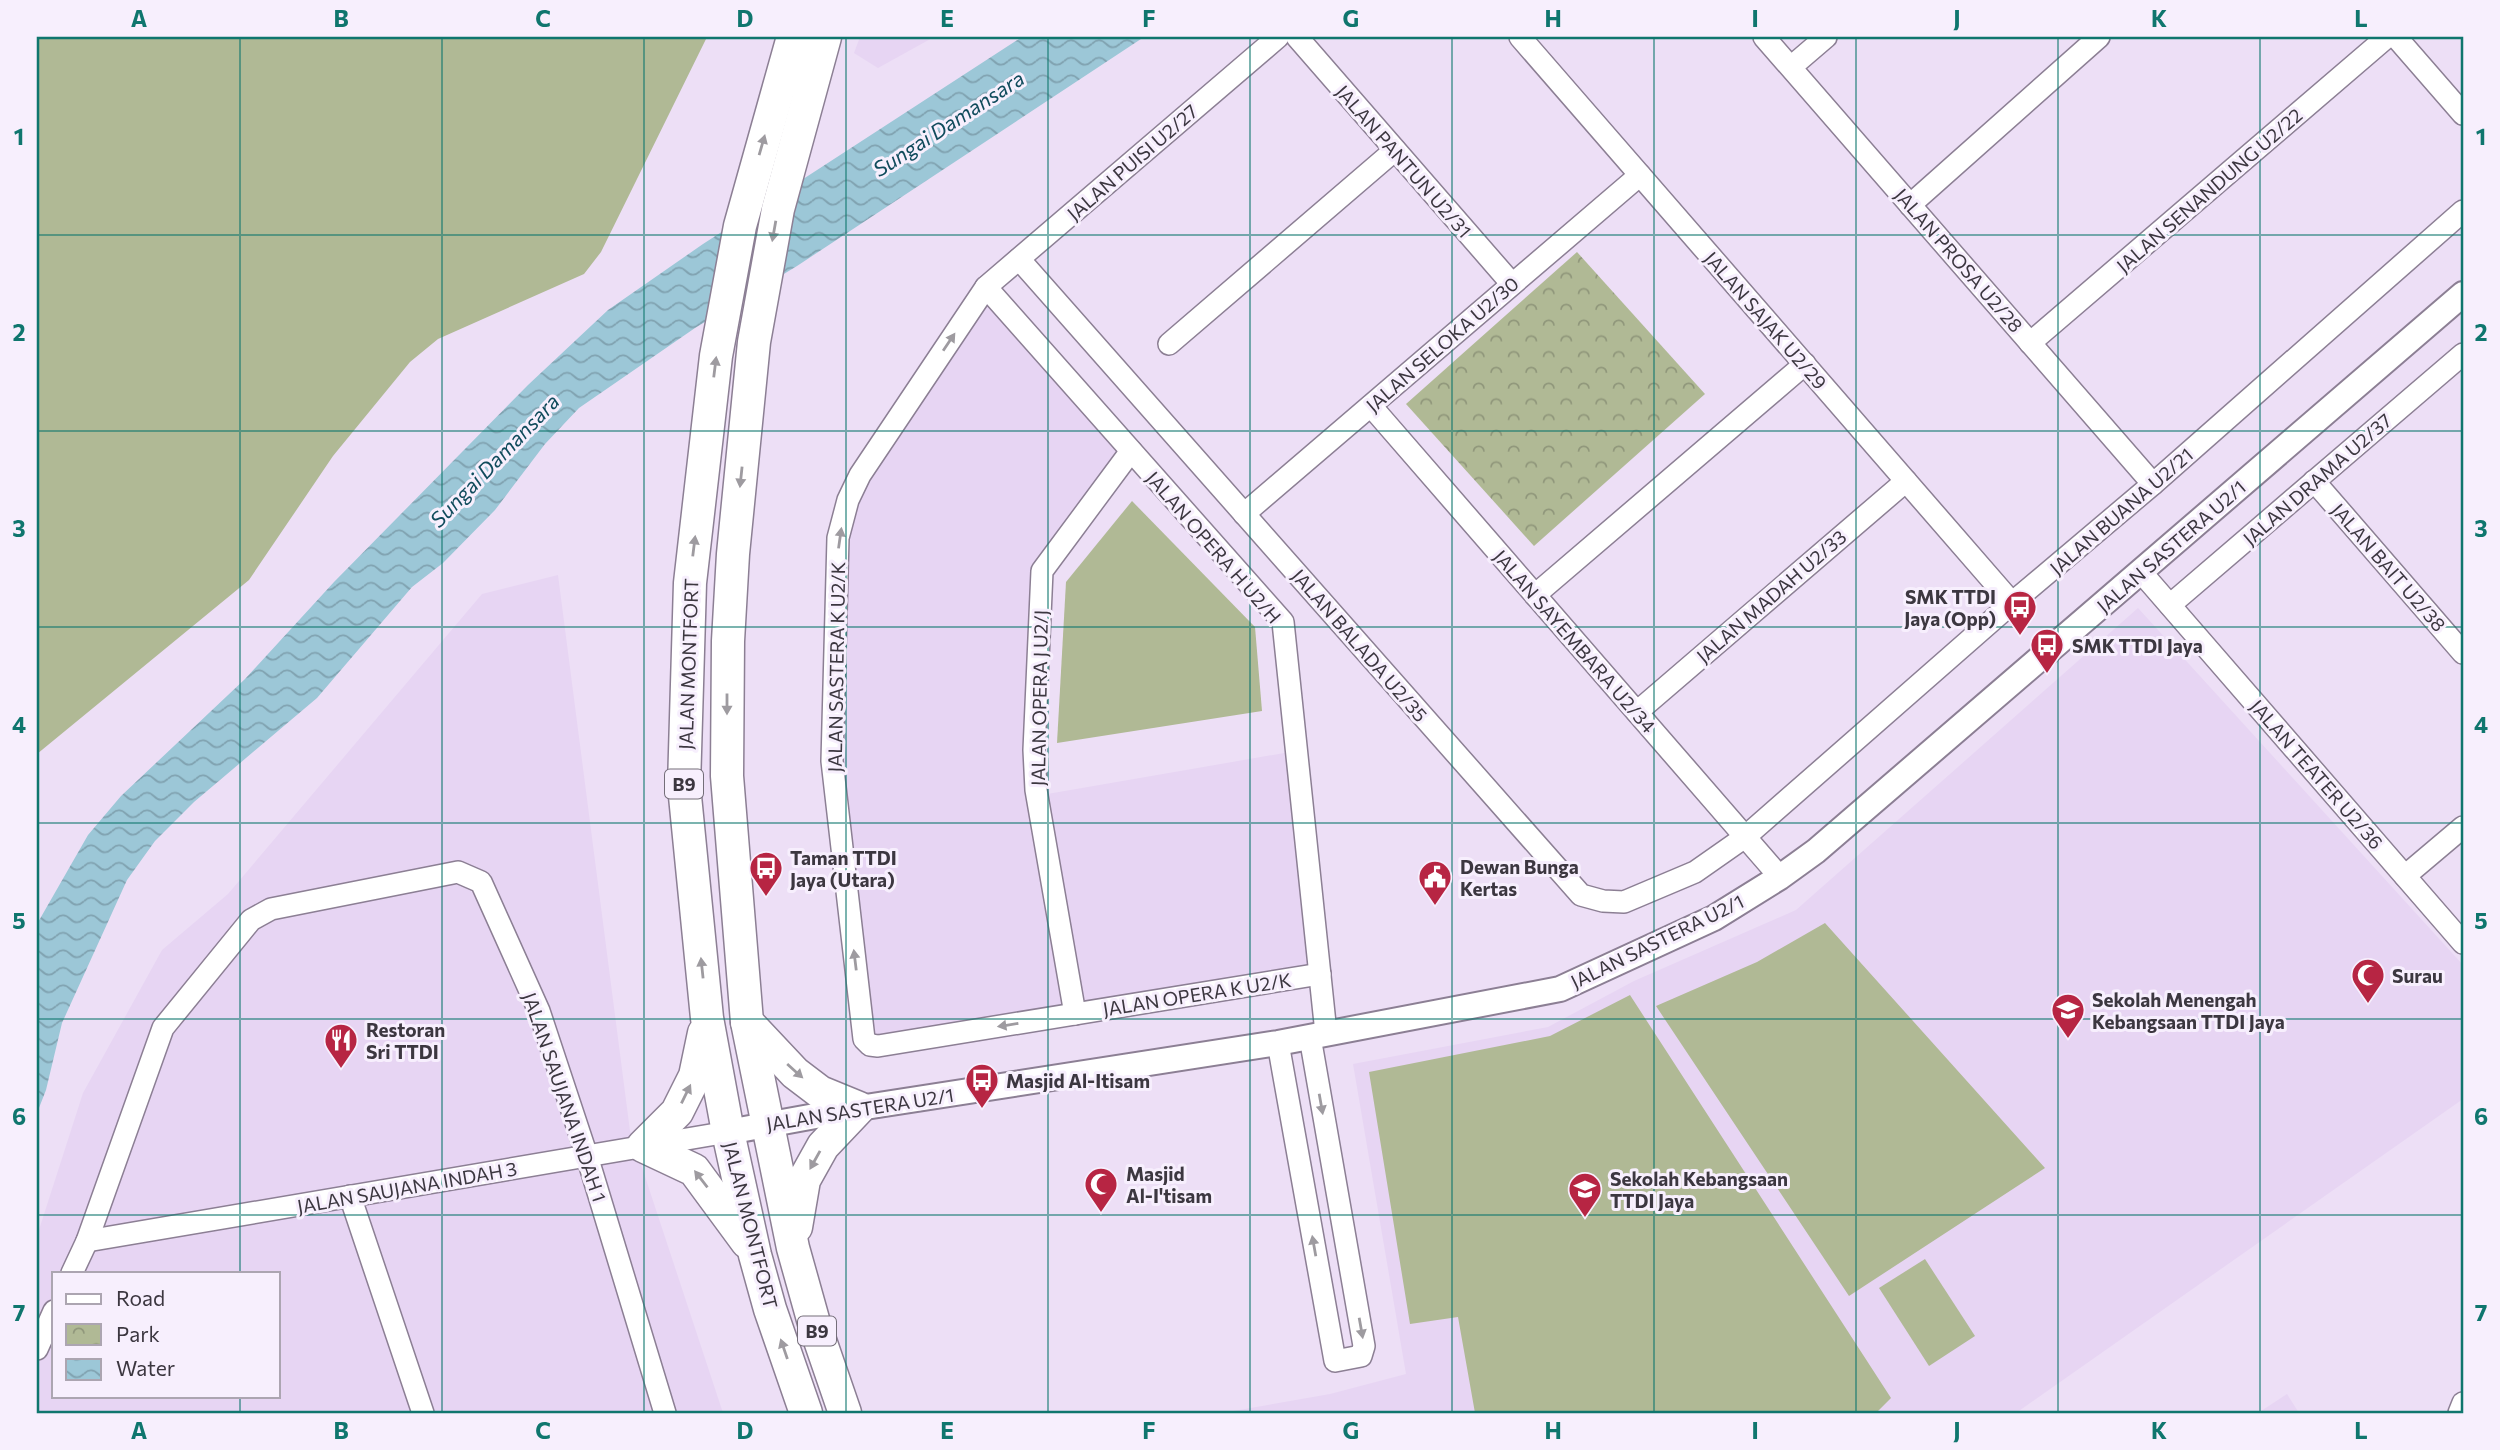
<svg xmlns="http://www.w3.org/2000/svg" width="2500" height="1450" font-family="Commissioner,sans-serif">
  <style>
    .built { fill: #e7d5f3; fill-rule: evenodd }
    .green { fill: #b0b995 }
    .park { fill: url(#park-crowns) }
    .water { fill: url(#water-waves) }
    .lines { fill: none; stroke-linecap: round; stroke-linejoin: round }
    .minor-casing { stroke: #8c7f94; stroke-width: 24 }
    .tertiary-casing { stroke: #8c7f94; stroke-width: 28 }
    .primary-casing { stroke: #8c7f94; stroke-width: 35 }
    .minor { stroke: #fff; stroke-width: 21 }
    .tertiary { stroke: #fff; stroke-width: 24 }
    .primary { stroke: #fff; stroke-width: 32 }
    .oneway { fill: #9e9ba0 }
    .grid { fill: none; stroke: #0f766e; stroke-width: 2; stroke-opacity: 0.55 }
    .labels { text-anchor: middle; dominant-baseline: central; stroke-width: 6; stroke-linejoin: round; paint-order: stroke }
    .shield { fill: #f7effd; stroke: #746e79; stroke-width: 2 }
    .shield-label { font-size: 18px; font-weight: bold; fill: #3c3740 }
    .street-label { font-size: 19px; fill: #3c3740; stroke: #f7effd }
    .poi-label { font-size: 19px; font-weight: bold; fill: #3c3740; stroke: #f7effd; text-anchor: start }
    .water-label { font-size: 21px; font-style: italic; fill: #104b5c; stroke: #f7effd }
    .neatline { fill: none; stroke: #0f766e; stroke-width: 2.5 }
    .grid-label { font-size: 23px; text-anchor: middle; font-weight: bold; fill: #0f766e }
  </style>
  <defs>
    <pattern id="park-crowns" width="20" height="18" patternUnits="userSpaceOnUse" patternTransform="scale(1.75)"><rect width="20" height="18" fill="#b0b995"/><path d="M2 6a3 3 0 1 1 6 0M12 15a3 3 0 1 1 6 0" fill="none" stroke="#90977b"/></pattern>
    <pattern id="water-waves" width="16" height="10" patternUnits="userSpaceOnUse" patternTransform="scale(1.75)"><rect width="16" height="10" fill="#9cc7d7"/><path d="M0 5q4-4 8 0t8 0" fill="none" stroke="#80a2b0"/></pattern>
  </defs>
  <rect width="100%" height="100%" fill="#eddff6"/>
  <g class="built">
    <polygon points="860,37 934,37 878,68 854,53"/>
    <polygon points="987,300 1121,451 1032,574 1030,797 1290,752 1310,967 876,1039 840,767 846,542 865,482"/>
    <path d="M558,575L630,1131L723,1413H37V1236L83,1093L162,950L228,894L482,594ZM54,1273H278V1396H54Z"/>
    <polygon points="2138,608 2463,965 2463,1099 2016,1413 1222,1413 1330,1394 1406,1374 1353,1064 1548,1027 1634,981 1796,910"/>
    <polygon points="2287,1394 2299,1413 2258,1413"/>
  </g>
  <g class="green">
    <polygon points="37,37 707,37 601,252 584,274 438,339 410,362 333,456 249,580 37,754"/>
    <polygon points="1132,501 1255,627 1262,711 1057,743 1066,582"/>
    <polygon points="1825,923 2045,1168 1849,1296 1656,1006 1757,962"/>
    <polygon points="1630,995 1891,1398 1876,1413 1475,1413 1458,1317 1410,1324 1369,1072 1550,1036"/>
    <polygon points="1925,1259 1975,1336 1929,1366 1879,1288"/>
  </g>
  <polygon class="park" points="1577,252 1705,394 1534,546 1406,404"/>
  <polygon class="water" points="1022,37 1144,37 797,266 695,328 579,408 545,444 495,510 443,563 412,587 317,698 194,802 155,841 127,880 62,1023 46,1090 37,1113 37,924 88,835 121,796 245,679 334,582 528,385 608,310 703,244"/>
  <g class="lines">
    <defs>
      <g id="minor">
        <polyline points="1278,37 986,287 860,475 848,500 838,538 832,761 864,1039 870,1045 878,1046 1320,974"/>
        <polyline points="1297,37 1512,284"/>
        <polyline points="1520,37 2012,603"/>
        <polyline points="1764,37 2153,484"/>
        <polyline points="2396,37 2463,114"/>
        <polyline points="1791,67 1826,37"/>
        <polyline points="1910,205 2099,37"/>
        <polyline points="1019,259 1581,895 1603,901 1624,902 1695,872 1745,837 2012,603 2153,484 2463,211"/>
        <polyline points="986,287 1283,622 1326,1033"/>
        <polyline points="2030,343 2387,37"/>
        <polyline points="1169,344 1395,150"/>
        <polyline points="1371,406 1780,877"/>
        <polyline points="2314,481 2463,653"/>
        <polyline points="1244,514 1640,175"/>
        <polyline points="2141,572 2463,943"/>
        <polyline points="1535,595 1805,364"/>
        <polyline points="2170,605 2463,354"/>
        <polyline points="1637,712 1906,481"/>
        <polyline points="2405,876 2463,827"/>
        <polyline points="1075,1014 1036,790 1034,750 1042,571 1131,451"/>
        <polyline points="1278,1043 1335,1361 1361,1356 1364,1346 1310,1037"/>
        <polyline points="350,1196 423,1413"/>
        <polyline points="87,1241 728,1132"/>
        <polyline points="72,1273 87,1241 163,1028 251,920 271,909 458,872 481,882 539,1011 587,1156 665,1413"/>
        <polyline points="37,1349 54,1311"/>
        <polyline points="2459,1413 2463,1403"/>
      </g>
      <polyline id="tertiary" points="728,1132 859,1108 1278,1043 1560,989 1714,918 1780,877 1816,851 2463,294"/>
      <g id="primary">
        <polyline points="793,37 740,226 716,356 690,583 684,786 707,1018 728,1132 755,1255 770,1309 806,1413"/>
        <polyline points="825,37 778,209 754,342 733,554 728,641 727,776 747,1022 793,1248 814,1323 845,1413"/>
        <polyline points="747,1022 795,1073 820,1092 859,1108 823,1146 804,1180 796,1227"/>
        <polyline points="704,1033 695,1076 677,1112 643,1146 694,1170 747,1242"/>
      </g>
    </defs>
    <use href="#minor" class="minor-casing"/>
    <use href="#tertiary" class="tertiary-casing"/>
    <use href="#primary" class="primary-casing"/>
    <use href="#minor" class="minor"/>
    <use href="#tertiary" class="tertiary"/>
    <use href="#primary" class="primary"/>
  </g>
  <defs><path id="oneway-solid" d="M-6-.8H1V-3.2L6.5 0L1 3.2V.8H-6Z" transform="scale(1.75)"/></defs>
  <g class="oneway">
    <use href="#oneway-solid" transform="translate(762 145) rotate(-74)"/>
    <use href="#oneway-solid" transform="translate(774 231) rotate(100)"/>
    <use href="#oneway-solid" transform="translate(949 342) rotate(-56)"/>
    <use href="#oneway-solid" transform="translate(715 367) rotate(-83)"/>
    <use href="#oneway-solid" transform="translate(741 477) rotate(96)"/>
    <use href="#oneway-solid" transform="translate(840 538) rotate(-82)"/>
    <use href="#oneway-solid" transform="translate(694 546) rotate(-83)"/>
    <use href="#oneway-solid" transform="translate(727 704) rotate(90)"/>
    <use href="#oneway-solid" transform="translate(855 960) rotate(-97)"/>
    <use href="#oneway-solid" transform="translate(702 968) rotate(-96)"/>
    <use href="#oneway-solid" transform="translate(1008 1025) rotate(171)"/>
    <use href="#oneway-solid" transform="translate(795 1071) rotate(42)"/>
    <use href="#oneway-solid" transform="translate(686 1094) rotate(-64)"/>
    <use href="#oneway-solid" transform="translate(1321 1104) rotate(80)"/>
    <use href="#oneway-solid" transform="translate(815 1160) rotate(119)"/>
    <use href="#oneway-solid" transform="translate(701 1179) rotate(-128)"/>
    <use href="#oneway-solid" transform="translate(1314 1246) rotate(-100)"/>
    <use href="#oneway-solid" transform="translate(1361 1328) rotate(80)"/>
    <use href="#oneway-solid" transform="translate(784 1349) rotate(-109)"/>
  </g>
  <path class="grid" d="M240,37V1273M442,37V1413M644,37V1413M846,37V1413M1048,37V1413M1250,37V1413M1452,37V1413M1654,37V1413M1856,37V1413M2058,37V1413M2260,37V1413M37,235H2463M37,431H2463M37,627H2463M37,823H2463M37,1019H2463M37,1215H2463M240,1396V1413"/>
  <defs>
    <symbol id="bus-pin" viewBox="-11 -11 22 30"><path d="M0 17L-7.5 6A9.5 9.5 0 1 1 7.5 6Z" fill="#b72543" stroke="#f7effd"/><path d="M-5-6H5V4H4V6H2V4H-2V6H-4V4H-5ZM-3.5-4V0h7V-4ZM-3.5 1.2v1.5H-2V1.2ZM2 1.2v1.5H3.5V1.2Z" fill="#fff"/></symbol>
    <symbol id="civic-pin" viewBox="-11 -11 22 30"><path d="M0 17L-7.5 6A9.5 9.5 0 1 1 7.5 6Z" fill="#b72543" stroke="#f7effd"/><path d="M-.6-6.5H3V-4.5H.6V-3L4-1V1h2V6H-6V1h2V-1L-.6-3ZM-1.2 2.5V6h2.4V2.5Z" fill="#fff"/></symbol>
    <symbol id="mosque-pin" viewBox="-11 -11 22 30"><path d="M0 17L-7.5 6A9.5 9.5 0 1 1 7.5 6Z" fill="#b72543" stroke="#f7effd"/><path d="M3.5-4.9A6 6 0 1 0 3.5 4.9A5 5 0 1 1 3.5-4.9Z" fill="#fff"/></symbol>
    <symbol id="school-pin" viewBox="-11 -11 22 30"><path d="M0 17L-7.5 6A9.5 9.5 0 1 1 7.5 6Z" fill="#b72543" stroke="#f7effd"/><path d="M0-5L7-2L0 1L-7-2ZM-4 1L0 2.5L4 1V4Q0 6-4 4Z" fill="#fff"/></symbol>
    <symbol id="restaurant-pin" viewBox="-11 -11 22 30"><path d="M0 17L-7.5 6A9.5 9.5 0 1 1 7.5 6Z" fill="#b72543" stroke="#f7effd"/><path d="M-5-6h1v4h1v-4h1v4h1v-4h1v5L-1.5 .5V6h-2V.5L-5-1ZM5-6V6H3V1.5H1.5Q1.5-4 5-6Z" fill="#fff"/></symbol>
  </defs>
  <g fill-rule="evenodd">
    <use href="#bus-pin" x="2001" y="588" width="38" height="52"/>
    <use href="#bus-pin" x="2028" y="626" width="38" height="52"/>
    <use href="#bus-pin" x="747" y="849" width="38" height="52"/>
    <use href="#civic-pin" x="1416" y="858" width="38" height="52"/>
    <use href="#mosque-pin" x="2349" y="956" width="38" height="52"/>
    <use href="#school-pin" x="2049" y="991" width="38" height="52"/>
    <use href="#restaurant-pin" x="322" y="1021" width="38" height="52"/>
    <use href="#bus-pin" x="963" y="1061" width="38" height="52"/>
    <use href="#mosque-pin" x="1082" y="1165" width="38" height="52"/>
    <use href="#school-pin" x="1566" y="1170" width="38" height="52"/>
  </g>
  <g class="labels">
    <g class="shield">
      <rect x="665" y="769.5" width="38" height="29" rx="5"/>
      <rect x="798" y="1316.5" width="38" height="29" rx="5"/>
    </g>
    <g class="shield-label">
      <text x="684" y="784">B9</text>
      <text x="817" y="1331">B9</text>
    </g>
    <g class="street-label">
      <text transform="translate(1404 161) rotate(49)">JALAN PANTUN U2/31</text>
      <text transform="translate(1132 162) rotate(-41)">JALAN PUISI U2/27</text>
      <text transform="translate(2209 190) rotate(-41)">JALAN SENANDUNG U2/22</text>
      <text transform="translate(1959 260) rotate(49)">JALAN PROSA U2/28</text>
      <text transform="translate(1766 320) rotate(49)">JALAN SAJAK U2/29</text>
      <text transform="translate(1442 344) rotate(-41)">JALAN SELOKA U2/30</text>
      <text transform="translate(2317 479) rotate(-41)">JALAN DRAMA U2/37</text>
      <text transform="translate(2121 511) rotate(-41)">JALAN BUANA U2/21</text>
      <text transform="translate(2171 546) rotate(-41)">JALAN SASTERA U2/1</text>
      <text transform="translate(1214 547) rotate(49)">JALAN OPERA H U2/H</text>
      <text transform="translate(2389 567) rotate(49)">JALAN BAIT U2/38</text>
      <text transform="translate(1771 596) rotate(-41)">JALAN MADAH U2/33</text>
      <text transform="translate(1575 641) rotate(49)">JALAN SAYEMBARA U2/34</text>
      <text transform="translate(1360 645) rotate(49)">JALAN BALADA U2/35</text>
      <text transform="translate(688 664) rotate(-88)">JALAN MONTFORT</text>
      <text transform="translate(836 667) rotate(-89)">JALAN SASTERA K U2/K</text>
      <text transform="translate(1039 698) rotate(-89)">JALAN OPERA J U2/J</text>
      <text transform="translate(2317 774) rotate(49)">JALAN TEATER U2/36</text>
      <text transform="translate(1657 941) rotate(-26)">JALAN SASTERA U2/1</text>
      <text transform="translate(1197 994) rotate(-9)">JALAN OPERA K U2/K</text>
      <text transform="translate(565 1097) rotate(71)">JALAN SAUJANA INDAH 1</text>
      <text transform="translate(860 1109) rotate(-9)">JALAN SASTERA U2/1</text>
      <text transform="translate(407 1187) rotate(-10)">JALAN SAUJANA INDAH 3</text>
      <text transform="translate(751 1225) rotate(76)">JALAN MONTFORT</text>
    </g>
    <g class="poi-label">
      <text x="1996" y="596" text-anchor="end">SMK TTDI<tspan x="1996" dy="22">Jaya (Opp)</tspan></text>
      <text x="2072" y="645">SMK TTDI Jaya</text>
      <text x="790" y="857">Taman TTDI<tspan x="790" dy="22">Jaya (Utara)</tspan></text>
      <text x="1460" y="866">Dewan Bunga<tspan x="1460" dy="22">Kertas</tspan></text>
      <text x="2392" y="975">Surau</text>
      <text x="2092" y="999">Sekolah Menengah<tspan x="2092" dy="22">Kebangsaan TTDI Jaya</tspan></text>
      <text x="366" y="1029">Restoran<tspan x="366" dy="22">Sri TTDI</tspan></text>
      <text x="1006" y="1080">Masjid Al-Itisam</text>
      <text x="1126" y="1173">Masjid<tspan x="1126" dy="22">Al-I'tisam</tspan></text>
      <text x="1610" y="1178">Sekolah Kebangsaan<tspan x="1610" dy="22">TTDI Jaya</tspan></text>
    </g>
    <g class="water-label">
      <text transform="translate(948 123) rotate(-33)">Sungai Damansara</text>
      <text transform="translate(494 460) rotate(-46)">Sungai Damansara</text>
    </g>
  </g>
  <rect width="2500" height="1450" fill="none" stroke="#f7effd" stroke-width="77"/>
  <rect x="52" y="1272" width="228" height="126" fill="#f7effd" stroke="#aca5b1" stroke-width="2"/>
  <rect x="66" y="1294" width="35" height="10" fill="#ffffff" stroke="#aca5b1" stroke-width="2"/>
  <text x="116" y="1306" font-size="21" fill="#3c3740">Road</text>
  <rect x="66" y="1324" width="35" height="21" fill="url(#park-crowns)" stroke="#aca5b1" stroke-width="2"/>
  <text x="116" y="1342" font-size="21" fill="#3c3740">Park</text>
  <rect x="66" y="1359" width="35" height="21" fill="url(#water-waves)" stroke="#aca5b1" stroke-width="2"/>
  <text x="116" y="1376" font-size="21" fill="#3c3740">Water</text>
  <rect x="38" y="38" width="2424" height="1374" class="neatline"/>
  <g class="grid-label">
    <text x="139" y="27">A</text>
    <text x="341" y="27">B</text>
    <text x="543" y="27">C</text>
    <text x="745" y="27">D</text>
    <text x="947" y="27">E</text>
    <text x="1149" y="27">F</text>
    <text x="1351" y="27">G</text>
    <text x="1553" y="27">H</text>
    <text x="1755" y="27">I</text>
    <text x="1957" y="27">J</text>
    <text x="2159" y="27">K</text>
    <text x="2361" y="27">L</text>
    <text x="19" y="145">1</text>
    <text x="2481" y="145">1</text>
    <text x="19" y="341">2</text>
    <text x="2481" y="341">2</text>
    <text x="19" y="537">3</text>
    <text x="2481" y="537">3</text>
    <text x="19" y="733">4</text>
    <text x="2481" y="733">4</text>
    <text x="19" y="929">5</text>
    <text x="2481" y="929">5</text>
    <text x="19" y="1125">6</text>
    <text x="2481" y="1125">6</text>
    <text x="19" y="1321">7</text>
    <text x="2481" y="1321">7</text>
    <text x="139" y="1439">A</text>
    <text x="341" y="1439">B</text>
    <text x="543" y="1439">C</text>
    <text x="745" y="1439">D</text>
    <text x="947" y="1439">E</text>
    <text x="1149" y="1439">F</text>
    <text x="1351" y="1439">G</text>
    <text x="1553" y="1439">H</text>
    <text x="1755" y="1439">I</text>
    <text x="1957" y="1439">J</text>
    <text x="2159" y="1439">K</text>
    <text x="2361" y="1439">L</text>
  </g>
</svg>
